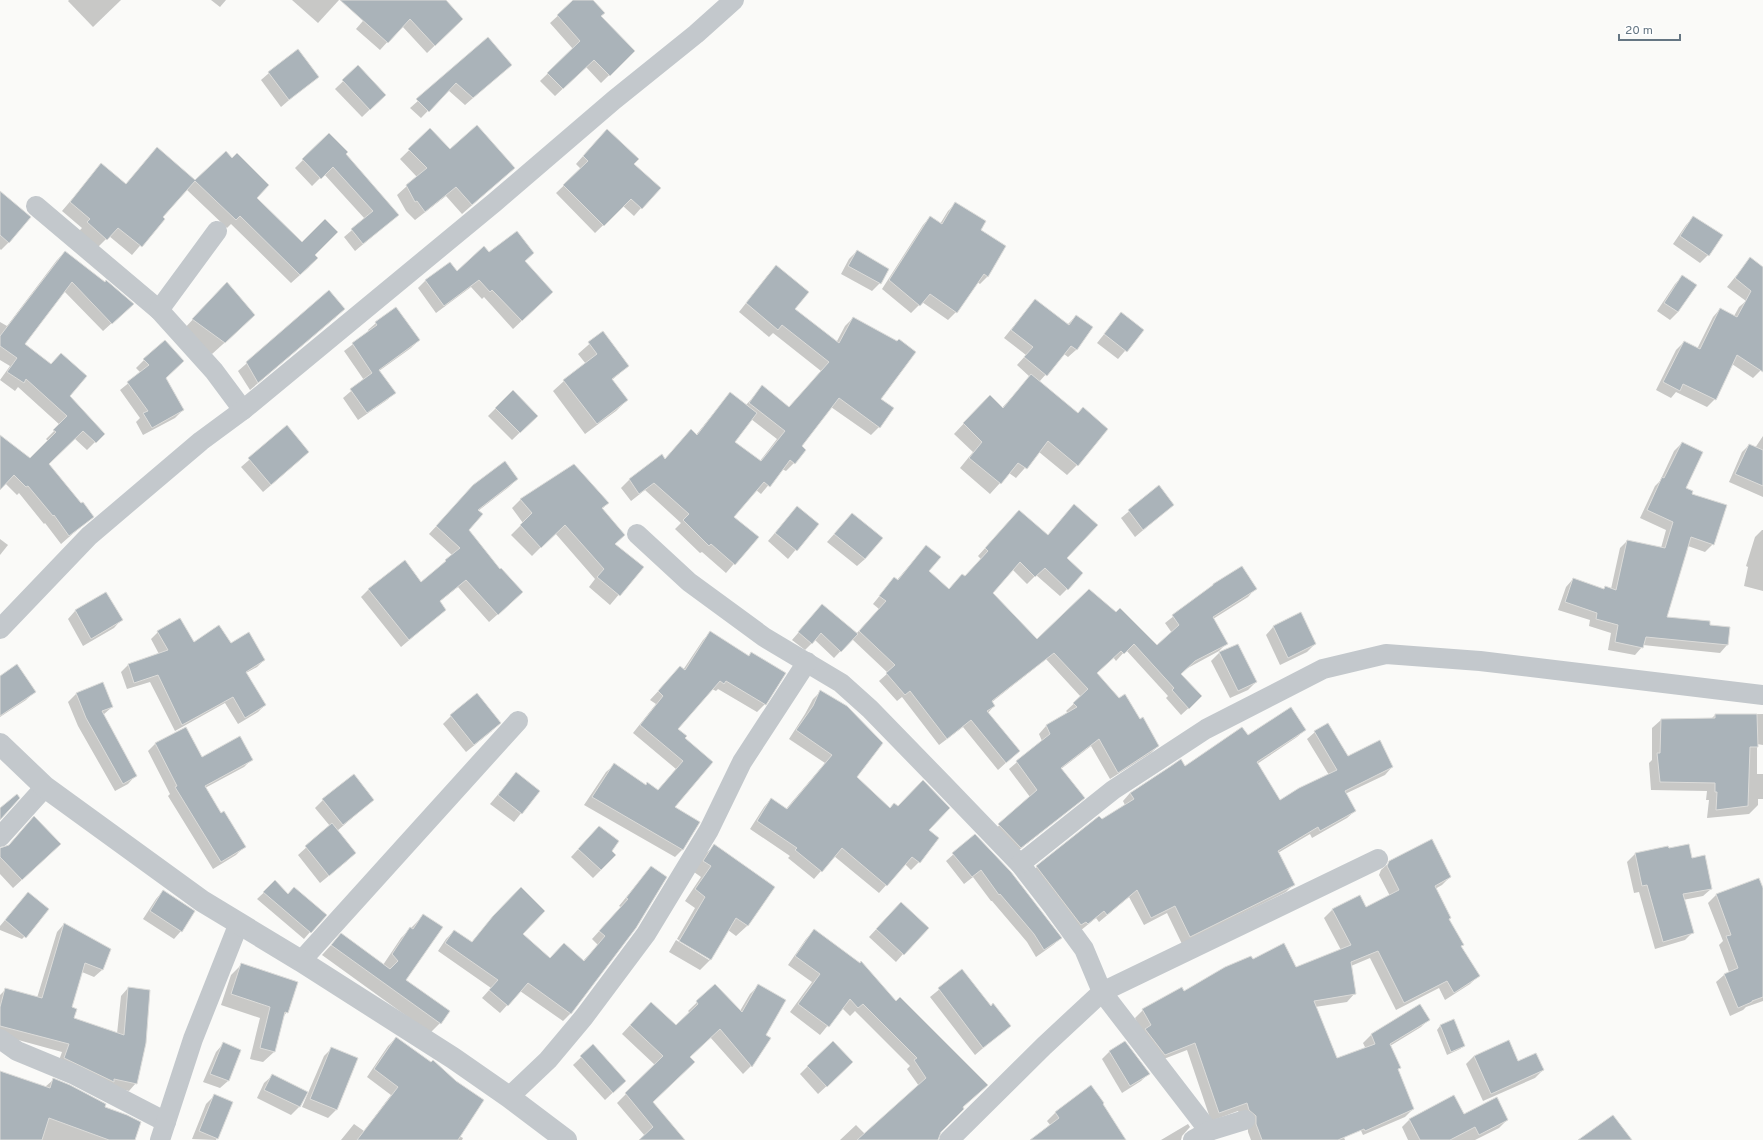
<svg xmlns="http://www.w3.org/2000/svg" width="1763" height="1140" font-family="Overpass,sans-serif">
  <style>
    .shadow { fill: #0003; fill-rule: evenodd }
    .building { fill: #aab3b9; stroke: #dcdcda }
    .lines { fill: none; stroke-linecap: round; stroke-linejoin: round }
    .minor { stroke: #c3c8cc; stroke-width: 20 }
    .tertiary { stroke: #c3c8cc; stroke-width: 22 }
  </style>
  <rect width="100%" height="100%" fill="#fafaf8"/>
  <g class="shadow">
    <polygon points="69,0 121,0 93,27 68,1"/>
    <polygon points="211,0 226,0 220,7"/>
    <polygon points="292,0 339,0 318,23"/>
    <polygon points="381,0 444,0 454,27 427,53 402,26 380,50 356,29"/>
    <polygon points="575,0 592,0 600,16 634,51 601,83 586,67 555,96 540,81 573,49 550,23"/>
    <polygon points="488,39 503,72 465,105 448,90 421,118 410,108"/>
    <polygon points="358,67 385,95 362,117 335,89"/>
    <polygon points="269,73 309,83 281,107 261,80"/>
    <polygon points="430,130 450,151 504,177 462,214 446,196 415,220 406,211 397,195 417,177 400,159"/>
    <polygon points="329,134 344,154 398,215 355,251 344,237 365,219 324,174 312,186 295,168"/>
    <polygon points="599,138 633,164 641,208 634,216 623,206 595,233 556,193 581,169 576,164"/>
    <polygon points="157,149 195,181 226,152 255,198 314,255 309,267 291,283 231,224 227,228 186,189 161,218 163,219 132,255 109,236 97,248 79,231 82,228 62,211 101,165 125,185"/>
    <polygon points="0,199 9,242 1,250 0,249"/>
    <polygon points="955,204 979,231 988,276 980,284 977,282 956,312 948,320 922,302 911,313 882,289 923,225 930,217 940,224 948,211"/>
    <polygon points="1694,217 1708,255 1700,263 1673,244 1686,225"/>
    <polygon points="857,251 888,269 880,283 872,291 841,274 849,259"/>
    <polygon points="65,252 124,312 103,331 64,291 23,345 103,434 87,450 74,438 48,464 92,517 61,544 45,523 44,524 19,493 17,495 5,483 0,488 0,436 30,459 48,441 46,439 60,425 18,387 15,391 0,380 10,366 0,360 0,322 7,326 57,260"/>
    <polygon points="489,254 524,262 544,300 513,329 484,297 482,299 471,287 436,313 418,288 426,280 456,273"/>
    <polygon points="1750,259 1763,268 1763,367 1761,370 1753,378 1732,364 1715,399 1707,407 1676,392 1671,398 1656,390 1676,350 1684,342 1697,349 1713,317 1720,309 1734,316 1739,307 1746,301 1727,287"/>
    <path d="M768,275L793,309L836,343L845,326L853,318L879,399V427L871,435L831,407L801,446L794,463L786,471L782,469L761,494L756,490L733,517L757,537L726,573L702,552L700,553L675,529L681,523L645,490L631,501L621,488L629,480L662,456L664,460L691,430L696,435L730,393L746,405L762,387L789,408L821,371L773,333L769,337L739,312ZM751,419L777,439L760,461L734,442Z"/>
    <polygon points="1682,277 1695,285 1678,312 1670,320 1657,311 1675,284"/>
    <polygon points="329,292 336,317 250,390 238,371"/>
    <polygon points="215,296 242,327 212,354 181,332"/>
    <polygon points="1035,300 1067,325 1076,316 1092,327 1076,350 1068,357 1064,354 1039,382 1077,465 1067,475 1039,452 1016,478 1009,473 990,494 960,468 973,452 954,434 980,406 1002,408 1030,377 1017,365 1026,355 1004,338"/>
    <polygon points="1121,313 1143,330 1118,359 1097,343"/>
    <polygon points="376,323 419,340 411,348 379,371 394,393 387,400 358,420 343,398 364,380 344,351 369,332 368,330"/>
    <polygon points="603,332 628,366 612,380 627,400 616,411 585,434 553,391 564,381 586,364 578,354"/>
    <polygon points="144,360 165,378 183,410 175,418 143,435 136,422 140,418 120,390 141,373 136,368"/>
    <polygon points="513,391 537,416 512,440 488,416"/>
    <polygon points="287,427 300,460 263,492 241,467"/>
    <polygon points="1763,436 1763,497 1729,482 1742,452 1749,445 1755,448"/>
    <polygon points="1682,443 1685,488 1691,494 1713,544 1705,552 1688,546 1666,618 1709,626 1727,645 1720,653 1643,645 1642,647 1635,655 1608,650 1611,633 1589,626 1590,620 1558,610 1566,587 1573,579 1603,590 1605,587 1611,589 1620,548 1627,541 1661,548 1666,530 1640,518 1655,486 1660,481 1674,451"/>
    <polygon points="517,479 509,487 478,511 468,530 514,600 489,622 458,587 439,602 445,610 401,647 361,597 369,589 421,584 452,555 429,534 466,494"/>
    <polygon points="1158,487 1173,505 1135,537 1121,518"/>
    <polygon points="521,499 608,503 602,509 614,544 642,567 610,605 589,587 595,579 555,533 532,556 511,535 523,523 512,508"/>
    <polygon points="1074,505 1066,558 1067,589 1060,596 1036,575 1027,584 1012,569 991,593 1037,640 1089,590 1157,646 1172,633 1165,623 1213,585 1255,589 1248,597 1213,619 1226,644 1219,651 1186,669 1180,674 1193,704 1181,715 1166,698 1168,696 1126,650 1116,661 1113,657 1096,673 1140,720 1158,746 1151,753 1110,779 1091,746 1061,769 1084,798 1013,855 991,833 1030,797 1009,769 1042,741 1039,734 1046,726 1068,713 1066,711 1081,697 1046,659 992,702 994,706 988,713 1019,751 998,770 963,727 939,745 902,697 897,701 879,681 888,673 852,639 834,658 815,640 805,650 792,640 822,605 856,634 879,609 873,604 894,578 897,580 926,546 927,571 949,590 965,577 981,559 978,556 1012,518 1047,536"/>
    <polygon points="797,507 817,524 788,559 768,541"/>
    <polygon points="852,514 865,559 857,566 827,542"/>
    <polygon points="1762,530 1763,530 1763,591 1744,586 1748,567 1746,566 1755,537"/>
    <polygon points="0,539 8,545 0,555"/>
    <polygon points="106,593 121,620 114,628 83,646 68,619 75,611"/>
    <polygon points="1273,627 1315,644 1307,652 1280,665 1266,635"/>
    <polygon points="158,632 193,644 231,644 264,660 257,667 246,673 265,705 258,712 238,724 225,703 175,731 150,682 127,689 121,672 128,665 159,654 151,639"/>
    <polygon points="711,632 748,656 752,653 765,704 757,712 718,689 716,691 712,689 677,729 684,739 712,763 673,807 683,849 675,857 584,805 606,772 614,765 645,786 657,791 676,769 633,733 656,704 650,700 673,675 683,670 703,640"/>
    <polygon points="1237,645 1256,682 1248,690 1230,698 1211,661 1219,653"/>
    <polygon points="0,677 34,692 26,700 0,717"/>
    <polygon points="102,683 112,707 103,715 135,776 128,784 115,791 78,726 68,702 76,694"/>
    <polygon points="820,692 856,777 890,809 928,830 919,862 911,870 905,864 879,893 834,856 814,879 788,858 790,856 750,829 764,807 771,799 786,809 825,763 789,739 805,714 813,699"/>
    <polygon points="1763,714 1763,745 1757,744 1757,774 1763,774 1763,799 1758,799 1758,805 1749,814 1707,818 1709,800 1706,800 1707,791 1651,790 1649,763 1652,760 1652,728 1661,720 1711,719 1715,715"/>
    <polygon points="451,716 492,731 466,752 443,724"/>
    <polygon points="1305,730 1297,737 1257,764 1280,801 1329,775 1307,739 1315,732 1347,757 1392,767 1385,775 1345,794 1355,811 1347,818 1312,838 1310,834 1278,853 1294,884 1286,892 1182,944 1167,913 1144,925 1129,897 1099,922 1096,918 1080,931 1029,874 1037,867 1101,820 1125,805 1123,801 1130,793 1247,736"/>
    <polygon points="156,743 201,758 252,759 244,767 205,788 221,814 244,847 236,855 213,869 168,796 170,794 148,751"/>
    <polygon points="516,773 539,791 514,822 490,804"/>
    <polygon points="323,800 373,800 337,831 347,861 320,883 298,855 330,826 315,808"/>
    <polygon points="26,826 51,853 13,888 0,874 0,849 7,847"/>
    <polygon points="591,835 611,851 601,870 593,878 571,857"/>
    <polygon points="975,835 1061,938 1053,945 1036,957 1027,942 992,901 991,901 973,877 964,884 946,861"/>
    <polygon points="714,846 774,887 747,926 736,936 728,930 710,960 700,970 669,952 676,940 709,960 709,958 677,939 695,908 685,901 701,877 694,872 703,856"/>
    <polygon points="1668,847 1668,849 1691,859 1711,889 1703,896 1683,900 1693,932 1685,940 1655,949 1639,892 1634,893 1627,862 1635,854"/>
    <polygon points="1390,862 1450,877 1442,885 1435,889 1450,918 1448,920 1460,947 1478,976 1470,984 1445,1000 1439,988 1396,1010 1370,958 1351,966 1355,993 1347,1002 1315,1007 1337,1060 1366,1049 1363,1043 1371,1035 1429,1019 1421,1027 1390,1046 1400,1068 1397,1070 1413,1109 1405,1117 1363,1135 1352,1111 1336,1117 1345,1140 1251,1140 1248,1132 1248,1125 1242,1118 1238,1111 1211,1121 1187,1050 1156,1062 1135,1018 1143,1010 1252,961 1296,968 1341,950 1324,918 1332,910 1359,896 1366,908 1390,896 1379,875 1381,870"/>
    <polygon points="651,867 636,927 570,1014 563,1021 520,991 500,1013 482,998 491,988 438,951 446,939 454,931 471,943 486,925 521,889 522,934 549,959 583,961 598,945 592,939 621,907 619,906"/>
    <polygon points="275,882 287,895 294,888 310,932 304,939 257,899"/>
    <polygon points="163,891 181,931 174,939 143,919 156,899"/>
    <polygon points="1763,891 1763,1001 1746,1007 1743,1010 1730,1016 1716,982 1724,975 1729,972 1719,945 1723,941 1708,903 1716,895"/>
    <polygon points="21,901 30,931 22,939 0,930 0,926"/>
    <polygon points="893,911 903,954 896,962 869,937"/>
    <polygon points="423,916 405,980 440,1023 430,1033 322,955 332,944 383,965 401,938"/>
    <polygon points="64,924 110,950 102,970 94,977 82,972 71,1008 73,1019 117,1034 121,996 128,988 136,1083 129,1091 108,1086 57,1066 62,1052 0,1035 0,995 6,989 37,998 57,932"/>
    <polygon points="814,931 962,1108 940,1132 937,1140 840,1140 856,1125 865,1134 919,1086 907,1069 910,1066 855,1011 850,1016 842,1008 820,1035 790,1012 812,982 788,965 806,939"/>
    <polygon points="242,964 287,1012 283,1017 274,1052 263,1062 250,1059 260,1018 221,1005 231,975"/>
    <polygon points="962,971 990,1007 1010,1025 975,1055 930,997"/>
    <polygon points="715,985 740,1011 750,994 758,986 765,1036 751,1066 743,1074 710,1037 688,1057 652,1103 683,1140 640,1140 645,1136 617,1103 655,1065 622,1034 642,1012 676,1026 690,1013 688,1011"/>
    <polygon points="1454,1021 1464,1046 1460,1049 1447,1055 1437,1030 1440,1026"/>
    <polygon points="396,1038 459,1136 463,1138 462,1140 341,1140 354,1124 364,1131 391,1095 367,1077 388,1046"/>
    <polygon points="1125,1042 1149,1073 1141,1081 1122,1093 1102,1059 1109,1052"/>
    <polygon points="223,1044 240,1050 228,1081 220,1088 203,1082 216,1052"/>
    <polygon points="593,1046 625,1081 605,1100 573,1065"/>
    <polygon points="332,1048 357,1059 336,1110 328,1118 302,1107 324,1056"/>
    <polygon points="1474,1056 1518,1062 1543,1070 1535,1078 1483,1101 1466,1064"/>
    <polygon points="808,1066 844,1070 818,1094 800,1074"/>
    <polygon points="0,1072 45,1087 53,1080 104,1108 134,1140 0,1140"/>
    <polygon points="272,1076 306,1092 299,1107 291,1115 257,1098 264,1083"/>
    <polygon points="1091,1087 1125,1140 1032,1140 1051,1126 1047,1121 1055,1113"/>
    <polygon points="215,1095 232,1102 216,1140 192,1139 206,1104"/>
    <polygon points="1463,1115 1507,1120 1499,1128 1475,1140 1408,1140 1402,1127 1410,1119"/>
    <polygon points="1188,1124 1190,1127 1182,1136 1181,1140 1161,1140"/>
  </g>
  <g class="building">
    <polygon points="340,0 446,0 463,19 435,46 410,19 388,43"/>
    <polygon points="573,0 593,0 605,13 601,16 635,51 610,76 594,60 563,89 547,73 580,41 557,15"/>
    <polygon points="488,37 512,65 473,98 456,83 429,112 416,99"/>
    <polygon points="298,49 319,77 289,100 268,72"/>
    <polygon points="358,65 386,95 370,110 342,80"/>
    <polygon points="477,125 515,168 472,205 456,187 425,212 417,201 415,202 406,185 427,168 408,149 430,128 450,149"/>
    <polygon points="607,129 639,159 634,164 661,188 642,209 631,199 604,226 563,185 588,161 583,156"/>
    <polygon points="329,133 348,152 346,154 399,215 363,244 351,229 373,211 333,167 321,179 302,159"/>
    <polygon points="157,147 195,180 226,151 232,158 237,153 269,185 257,198 302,242 325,219 338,232 315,255 318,258 300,275 240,216 236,220 195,181 163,217 165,219 142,247 118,228 107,240 87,222 90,219 70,202 101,163 126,184"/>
    <polygon points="0,191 31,217 9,243 0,235"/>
    <polygon points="955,202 986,221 981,230 1006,246 988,277 984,274 957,313 930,294 920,306 889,280 930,216 942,224"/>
    <polygon points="1693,216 1723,235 1709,256 1680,236"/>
    <polygon points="517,231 534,253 525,261 553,292 522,321 492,290 490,292 479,280 444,306 425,280 450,262 457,271 484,246 489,252"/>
    <polygon points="857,250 889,269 881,284 848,266"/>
    <polygon points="65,251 105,282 106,280 134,304 112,324 72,282 25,344 51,364 61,353 87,376 70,396 105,434 96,443 83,431 49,464 81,503 83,502 94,517 69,536 54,515 53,516 28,486 26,487 14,475 0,490 0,435 30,458 56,432 53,430 67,416 26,379 24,383 7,372 17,358 0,346 0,336"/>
    <polygon points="1750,257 1763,267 1763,372 1737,355 1716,400 1683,384 1680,391 1663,382 1684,341 1700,349 1720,308 1737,317 1751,291 1735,278"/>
    <polygon points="776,265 809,292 795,309 839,343 853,317 897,341 899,339 916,352 881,399 894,408 880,428 839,398 802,446 806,450 795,464 790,460 770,487 764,482 734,517 759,537 735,565 711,544 709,546 683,520 689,514 654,483 639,494 629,479 662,454 665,459 691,429 697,435 730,392 757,413 735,442 761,461 785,431 749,403 762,385 789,407 829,362 782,325 778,330 746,303"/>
    <polygon points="1682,275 1697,285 1678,312 1664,303"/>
    <polygon points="227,282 255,315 225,343 192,319"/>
    <polygon points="329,290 345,309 258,383 246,362"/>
    <polygon points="1035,299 1069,325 1076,315 1093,327 1077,350 1071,346 1047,376 1024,357 1033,347 1011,330"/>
    <polygon points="396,307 420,340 379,370 396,393 367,413 350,389 372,373 352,343 377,325 375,322"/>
    <polygon points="1121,312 1144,330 1127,352 1104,334"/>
    <polygon points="603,331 629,366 612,379 628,400 597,424 563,380 597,354 588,342"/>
    <polygon points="165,340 184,361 166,378 184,410 152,428 143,413 148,411 127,382 149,365 143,359"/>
    <polygon points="1031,374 1078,413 1083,407 1108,429 1078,466 1048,441 1027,469 1018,463 1001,484 969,458 982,442 963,423 990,395 1003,408"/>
    <polygon points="513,390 538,416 520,433 495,408"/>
    <polygon points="287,425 309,452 271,485 248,458"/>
    <polygon points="1682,442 1703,452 1686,488 1693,491 1692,494 1727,505 1714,545 1691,537 1667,617 1710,621 1710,625 1730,627 1728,645 1646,637 1643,648 1615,642 1618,625 1596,619 1597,613 1565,602 1573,578 1604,589 1605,586 1616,590 1627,540 1665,548 1673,522 1647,510 1662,477 1664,478"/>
    <polygon points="1749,444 1763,450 1763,486 1735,474"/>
    <polygon points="505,461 518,479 478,510 483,514 469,530 500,569 501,568 523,592 498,615 466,580 440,601 446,610 409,640 368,589 405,560 421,582 446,561 445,560 460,548 436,526 473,485"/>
    <polygon points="574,464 609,503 602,508 625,535 615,544 644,567 620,596 597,577 604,569 565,525 541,548 520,525 532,513 520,499"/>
    <polygon points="1159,485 1174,505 1143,530 1128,510"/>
    <polygon points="1074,504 1098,525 1067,558 1083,573 1068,590 1045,568 1035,577 1020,562 993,593 1037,639 1089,589 1116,612 1120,608 1157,645 1179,625 1172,615 1213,585 1213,584 1242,566 1257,589 1213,617 1228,644 1195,661 1181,674 1202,696 1189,709 1172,690 1174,688 1134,644 1124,654 1121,651 1097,673 1119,698 1125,694 1140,719 1143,717 1159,746 1118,773 1099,739 1061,768 1085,798 1021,848 998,824 1037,790 1016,761 1050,734 1046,725 1077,707 1073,703 1088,689 1054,653 992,701 995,706 987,711 1020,751 1006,763 971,720 947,739 910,691 905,695 886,673 895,665 859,631 886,601 879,596 894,577 898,580 926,545 941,557 929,571 949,589 962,574 965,576 988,551 985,548 1019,510 1048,535"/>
    <polygon points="797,506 819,524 797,551 775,533"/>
    <polygon points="852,513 883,538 865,559 834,534"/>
    <polygon points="106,592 123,620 91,639 75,610"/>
    <polygon points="822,604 858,634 841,652 821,633 812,644 798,632"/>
    <polygon points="1301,612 1316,644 1288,658 1273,626"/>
    <polygon points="180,618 194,642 219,625 231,643 249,632 265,660 246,672 266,705 245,718 233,697 182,725 158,675 134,683 128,664 168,650 157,631"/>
    <polygon points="710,631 749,656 751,652 786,673 766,705 726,681 724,684 720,681 678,729 687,736 685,738 713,762 675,807 700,822 683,850 592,797 614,763 646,785 647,782 658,790 683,761 640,725 663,696 658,691 680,666 685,670"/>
    <polygon points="1238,644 1257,682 1238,691 1219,652"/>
    <polygon points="17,664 36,692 0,716 0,676"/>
    <polygon points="103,682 113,707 102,711 137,776 123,784 86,718 76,693"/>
    <polygon points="820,690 847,706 883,743 857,777 890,808 894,803 898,806 923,780 950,808 929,830 939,838 920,863 912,857 887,886 842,848 822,872 795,850 797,848 757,821 771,798 787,809 832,755 796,730 813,706"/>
    <polygon points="477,693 501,723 474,745 450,715"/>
    <polygon points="1291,707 1306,730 1257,762 1280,800 1299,788 1337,770 1314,731 1328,723 1348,756 1380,740 1393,767 1345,791 1356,811 1320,831 1318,827 1278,851 1295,885 1190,937 1175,906 1151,918 1137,890 1107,915 1104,911 1088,924 1086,922 1081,925 1036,866 1099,816 1102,819 1134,799 1130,793 1171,766 1181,759 1185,766 1242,727 1248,735"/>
    <polygon points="1715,714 1757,714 1758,747 1750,747 1748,806 1716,810 1717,792 1715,792 1715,783 1660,782 1657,753 1660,753 1661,719 1715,718"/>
    <polygon points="186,727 202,757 240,736 253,760 205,786 221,813 224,811 246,847 221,862 175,787 177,786 155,743"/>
    <polygon points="516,772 540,791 522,814 498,795"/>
    <polygon points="354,774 374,800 343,825 322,799"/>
    <polygon points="17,794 20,798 0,820 0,808"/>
    <polygon points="34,816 61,844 22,880 0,857 0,848 9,845"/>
    <polygon points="332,823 356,853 329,876 305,846"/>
    <polygon points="599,826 619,841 612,851 616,855 601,870 578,849"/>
    <polygon points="975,834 1011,872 1062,938 1044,950 1034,934 1000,894 999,895 981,870 972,877 952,853"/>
    <polygon points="1432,839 1451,877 1435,886 1451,918 1449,919 1464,945 1461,946 1480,976 1454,993 1447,981 1404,1003 1378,951 1351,962 1356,994 1314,1001 1337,1058 1375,1044 1371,1034 1420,1004 1430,1020 1390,1044 1401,1068 1398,1069 1414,1109 1365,1131 1364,1129 1338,1140 1262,1140 1256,1124 1256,1116 1249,1110 1247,1103 1219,1113 1195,1043 1165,1055 1145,1029 1151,1025 1142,1009 1182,987 1184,991 1225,967 1251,956 1253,959 1284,943 1296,967 1351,945 1332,909 1360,895 1366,907 1399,890 1387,866 1389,861"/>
    <polygon points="714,844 775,887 748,926 736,918 711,960 679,941 705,897 695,889 711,866 703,861"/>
    <polygon points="1689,844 1692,858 1705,855 1712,889 1683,894 1694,933 1663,942 1647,885 1642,886 1635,853 1668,846 1669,848"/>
    <polygon points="651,866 667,877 636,928 571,1014 528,983 508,1006 489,990 498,980 445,943 454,930 472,942 493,916 521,887 545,911 523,934 550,958 564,943 584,961 605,936 599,931 628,899 626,898"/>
    <polygon points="1759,878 1763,888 1763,997 1752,1001 1752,1002 1738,1008 1724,974 1738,968 1726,936 1731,935 1716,894"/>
    <polygon points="275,880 288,894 294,887 327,915 311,933 263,892"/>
    <polygon points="163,890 195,911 182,932 150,911"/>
    <polygon points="28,892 49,909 26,938 5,920"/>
    <polygon points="901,902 929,928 904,955 876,929"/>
    <polygon points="423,914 443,927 406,980 450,1011 441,1024 331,945 341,933 390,969 398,961 392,954 410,927 413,929"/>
    <polygon points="64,923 111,949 103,970 85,963 72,1007 77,1009 74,1018 124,1035 128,987 150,990 146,1043 137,1084 114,1079 114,1082 64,1058 69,1044 0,1026 0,1007 5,988 42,998"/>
    <polygon points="814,929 860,963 861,961 896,1001 900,997 988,1085 963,1107 964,1109 941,1132 938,1140 857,1140 926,1078 914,1060 917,1058 863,1004 858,1008 850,999 829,1027 798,1004 820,974 795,956"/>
    <polygon points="241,963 298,982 288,1013 285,1012 275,1052 260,1048 270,1007 231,994"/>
    <polygon points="962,969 991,1006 993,1003 1011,1026 983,1048 938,988"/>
    <polygon points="715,984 742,1012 758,984 786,1000 766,1035 771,1038 752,1067 720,1029 690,1057 695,1062 653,1102 685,1140 639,1140 653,1127 625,1093 663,1056 630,1025 651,1002 676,1025 698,1004 696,1001"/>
    <polygon points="1454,1019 1465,1046 1451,1052 1440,1025"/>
    <polygon points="396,1037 431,1062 433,1060 456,1081 484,1100 458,1140 357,1140 398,1087 374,1069"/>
    <polygon points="1509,1040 1518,1061 1536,1053 1544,1070 1491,1094 1474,1056"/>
    <polygon points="833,1041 853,1062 827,1087 807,1066"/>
    <polygon points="1125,1041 1150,1074 1130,1086 1109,1051"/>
    <polygon points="223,1042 241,1050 229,1081 210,1074"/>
    <polygon points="593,1044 626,1081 613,1093 580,1056"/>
    <polygon points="331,1047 358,1058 337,1110 310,1099"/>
    <polygon points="0,1071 50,1088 53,1078 70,1085 106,1104 105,1107 127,1115 141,1122 135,1140 109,1140 49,1118 42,1140 0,1140"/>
    <polygon points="272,1074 308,1092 300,1107 264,1090"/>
    <polygon points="1091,1085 1104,1103 1103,1104 1126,1140 1030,1140 1059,1118 1055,1112"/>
    <polygon points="214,1094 233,1102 218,1139 199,1131"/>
    <polygon points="1454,1095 1464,1114 1497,1097 1508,1120 1479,1135 1475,1127 1450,1140 1420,1140 1409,1119"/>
    <polygon points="1613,1115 1632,1140 1578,1140"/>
  </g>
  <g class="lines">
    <g class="minor">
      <polyline points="36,206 159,310"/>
      <polyline points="217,231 159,310 214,371 243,410"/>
      <polyline points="637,534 689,582 764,637 841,683 870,709 942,783 1020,864 1054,908 1084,949 1102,992 1209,1131"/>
      <polyline points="0,629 89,536 201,441 243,410 495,202 614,100 696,34 734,0"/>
      <polyline points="0,837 45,787"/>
      <polyline points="1020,864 1113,790 1206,729 1323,669 1386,654 1480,661 1763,695"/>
      <polyline points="301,961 518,721"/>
      <polyline points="0,1039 17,1051 75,1075 166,1122"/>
      <polyline points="509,1097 548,1060 584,1017 646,934 709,830 742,762 807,662"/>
      <polyline points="160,1140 193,1039 239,923"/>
      <polyline points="949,1140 1044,1046 1102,992 1378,859"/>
      <polyline points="1193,1140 1209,1131 1245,1120"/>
    </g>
    <polyline class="tertiary" points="0,744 45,787 202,901 301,961 453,1058 509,1097 566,1140"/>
  </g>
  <path d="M1619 34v6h61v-6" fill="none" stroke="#657683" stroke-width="2"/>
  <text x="1625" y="34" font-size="12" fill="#657683" stroke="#ffffff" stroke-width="3" paint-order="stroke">20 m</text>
</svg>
